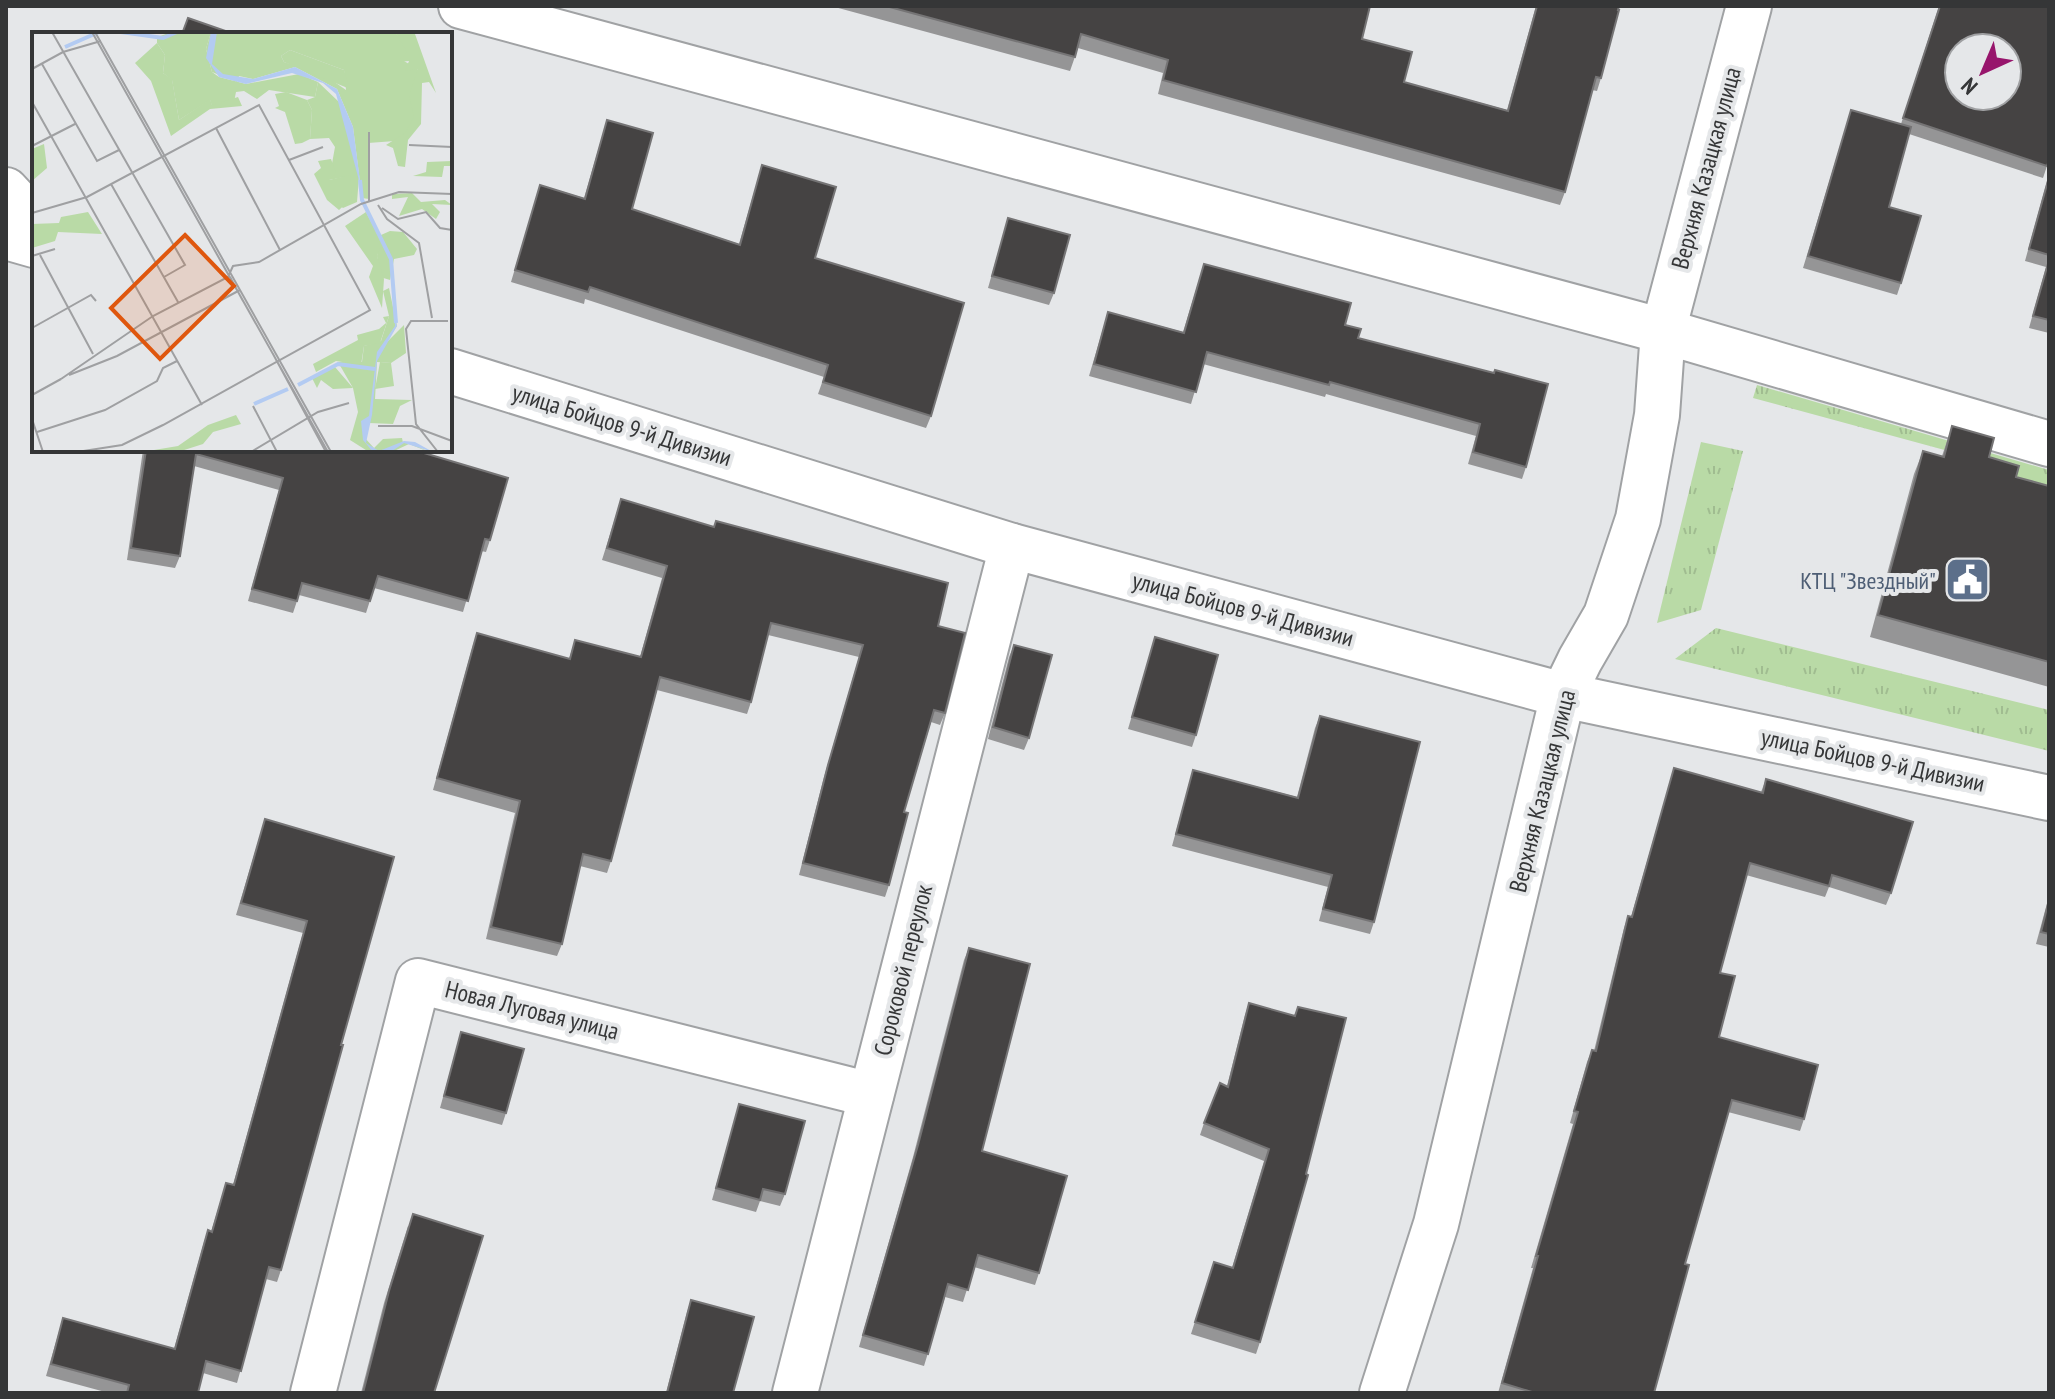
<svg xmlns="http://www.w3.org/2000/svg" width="2055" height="1399" font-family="'PT Sans Narrow',sans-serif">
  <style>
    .grass { fill: url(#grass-tufts) }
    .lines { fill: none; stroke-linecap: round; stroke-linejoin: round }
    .minor-casing { stroke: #a0a2a4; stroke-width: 48 }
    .tertiary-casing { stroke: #a0a2a4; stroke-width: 48 }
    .minor { stroke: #fff; stroke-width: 44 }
    .tertiary { stroke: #fff; stroke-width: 44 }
    .wall { fill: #959596 }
    .building { fill: #454343; stroke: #757475; stroke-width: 2; fill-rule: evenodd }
    .labels { text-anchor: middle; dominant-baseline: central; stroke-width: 8; stroke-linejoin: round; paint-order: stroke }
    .street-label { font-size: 24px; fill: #353637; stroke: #e5e7e9 }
    .service-label { font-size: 24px; fill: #4e5e75; stroke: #e5e7e9; text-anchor: end }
    .inset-river { fill: none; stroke: #b3cbf2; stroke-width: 4 }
    .inset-road { fill: none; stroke: #9fa0a2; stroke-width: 2 }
    .view { fill: #df570e; fill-opacity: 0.15; stroke: #df570e; stroke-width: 4 }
    .inset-edge { fill: none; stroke: #353637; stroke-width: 4 }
  </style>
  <defs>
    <pattern id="grass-tufts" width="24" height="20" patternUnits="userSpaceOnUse" patternTransform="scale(2)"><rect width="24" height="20" fill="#b9daa6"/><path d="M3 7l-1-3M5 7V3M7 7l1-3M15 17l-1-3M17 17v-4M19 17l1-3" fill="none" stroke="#a0bc90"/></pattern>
  </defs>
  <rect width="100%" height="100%" fill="#e5e7e9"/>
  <g class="grass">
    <polygon points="1757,385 2049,470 2049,511 1985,461 1753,398"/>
    <polygon points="1701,442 1743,451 1701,610 1657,623"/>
    <polygon points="1716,628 2049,710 2049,751 1675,659"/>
  </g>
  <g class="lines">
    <defs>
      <g id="minor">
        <polyline points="1663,331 1749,6"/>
        <polyline points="313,1393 418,981 871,1095"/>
        <polyline points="795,1393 1012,546"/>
      </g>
      <g id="tertiary">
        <polyline points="461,6 1663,331 2049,444"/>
        <polyline points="6,190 19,204 34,215"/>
        <polyline points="6,237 34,245"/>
        <polyline points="450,371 1012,546 1563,695 2049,798"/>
        <polyline points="1382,1393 1436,1224 1563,695 1580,660 1606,615 1638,519 1657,415 1663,331"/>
      </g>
    </defs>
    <use href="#minor" class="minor-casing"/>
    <use href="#tertiary" class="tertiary-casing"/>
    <use href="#minor" class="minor"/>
    <use href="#tertiary" class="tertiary"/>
  </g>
  <g class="wall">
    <polygon points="831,6 1370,6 1362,39 1404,82 1507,110 1536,6 1619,6 1601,78 1597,91 1592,90 1565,192 1560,205 1158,94 1163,73 1078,48 1070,71"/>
    <polygon points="1939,6 2047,166 2043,178 1909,134 1889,207 1901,283 1897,295 1803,268 1851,110 1901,124"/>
    <polygon points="607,120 632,209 739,244 762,165 815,258 931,416 926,428 818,394 824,377 585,299 584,304 511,282 540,185 584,198"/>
    <polygon points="2049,174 2049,333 2029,328 2046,267 2025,261"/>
    <polygon points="1008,218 1054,293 1049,305 988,288"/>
    <polygon points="1204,264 1345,325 1358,338 1494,373 1526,467 1522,479 1468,464 1476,436 1326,394 1325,397 1203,364 1191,404 1089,376 1108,312 1183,332"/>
    <polygon points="1952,426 1989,457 2016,477 2049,486 2049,687 1870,637 1914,474 1923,451 1942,456"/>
    <polygon points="143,450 414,450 490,540 486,552 481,551 463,612 374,588 366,613 299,595 293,613 248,601 279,490 194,466 180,556 175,568 127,560"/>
    <polygon points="621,499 714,527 716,521 938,626 945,713 940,725 931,722 904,812 889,885 885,897 799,875 824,777 859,657 768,635 751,702 747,714 657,690 611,861 607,873 580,866 562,944 557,956 486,939 515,813 433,790 473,645 477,633 569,659 575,640 640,657 662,578 602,560"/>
    <polygon points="1155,637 1196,735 1192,747 1128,729"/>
    <polygon points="1014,645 1029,738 1024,750 988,739 1009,657"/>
    <polygon points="1320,716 1374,922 1370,934 1319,921 1328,887 1172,846 1193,770 1297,797 1315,728"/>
    <polygon points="1674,768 1761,792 1766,779 1891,893 1886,905 1829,887 1825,897 1746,875 1720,973 1719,1037 1804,1119 1800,1131 1728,1112 1685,1264 1654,1393 1498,1393 1533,1268 1531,1268 1573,1124 1570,1123 1587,1062 1592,1050 1594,1051 1624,928 1628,916 1631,917"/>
    <polygon points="265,819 394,857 341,1045 281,1270 277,1282 266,1279 237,1383 203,1373 198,1393 109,1393 46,1376 63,1318 174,1349 204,1242 208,1230 211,1232 226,1183 233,1185 303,933 236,915"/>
    <polygon points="2049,896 2049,947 2036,944"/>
    <polygon points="969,948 982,1151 1039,1273 1035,1285 974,1267 963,1302 945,1297 924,1366 859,1347 913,1157 964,960"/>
    <polygon points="1249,1003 1295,1016 1298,1007 1260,1342 1256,1354 1191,1334 1214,1262 1232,1268 1264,1161 1200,1135 1204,1123 1227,1086 1245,1015"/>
    <polygon points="461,1032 506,1113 502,1125 440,1108"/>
    <polygon points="739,1104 785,1194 780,1206 760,1201 756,1212 712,1200"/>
    <polygon points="408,1226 434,1393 361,1393 384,1303"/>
    <polygon points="691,1300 733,1393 666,1393 687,1312"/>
  </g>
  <g class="building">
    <polygon points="886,6 1370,6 1362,39 1412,52 1404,82 1508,111 1537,6 1619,6 1618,10 1619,10 1601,78 1596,77 1565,192 1163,80 1168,60 1081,34 1075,57"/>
    <path d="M1940,6H2049V160L2047,166L1903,118ZM1959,48H2007V96H1959Z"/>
    <polygon points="188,18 234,34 182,34"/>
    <polygon points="1851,110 1911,127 1889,207 1921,216 1901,283 1808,256"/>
    <polygon points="607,120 653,133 632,209 740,245 762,165 836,187 815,258 964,303 931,416 823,382 828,365 590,287 588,292 515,270 540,185 585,199"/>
    <polygon points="2049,177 2049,255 2029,249"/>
    <polygon points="1008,218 1070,235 1054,293 992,276"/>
    <polygon points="2049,260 2049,320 2033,316"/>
    <polygon points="1204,264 1351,303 1345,325 1361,329 1358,338 1494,373 1495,370 1548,384 1526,467 1473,452 1480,424 1330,382 1329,385 1207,352 1196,392 1094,364 1108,312 1184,333"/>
    <polygon points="1952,426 1994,438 1989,457 2019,466 2016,477 2049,486 2049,662 1878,615 1923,451 1944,457"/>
    <polygon points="146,450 414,450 508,478 490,540 485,539 468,601 378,576 370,601 302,583 297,601 252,589 283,478 196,454 180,556 131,548"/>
    <polygon points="621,499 714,527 716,521 948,583 938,626 965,633 945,713 934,710 904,812 908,813 889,885 803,863 828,765 863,645 771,623 751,702 660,677 611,861 583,854 562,944 491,927 520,801 437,778 477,633 570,659 575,640 641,657 667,566 607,548"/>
    <polygon points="1155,637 1218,655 1196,735 1132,717"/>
    <polygon points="1014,645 1052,655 1029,738 993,727"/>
    <polygon points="1320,716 1420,742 1374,922 1323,909 1332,875 1176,834 1193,770 1298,798"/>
    <polygon points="1674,768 1763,793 1766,779 1913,822 1891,893 1832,875 1829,886 1750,863 1720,973 1735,976 1719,1037 1818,1065 1804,1119 1732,1100 1685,1264 1689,1265 1654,1393 1535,1393 1502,1383 1538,1256 1536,1256 1578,1112 1574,1111 1592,1050 1596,1051 1628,916 1632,917"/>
    <polygon points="265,819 394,857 341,1045 343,1045 281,1270 269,1267 241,1371 206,1361 198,1393 127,1393 129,1385 51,1364 63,1318 175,1349 208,1230 212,1232 226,1183 234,1185 307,921 241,903"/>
    <polygon points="2049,900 2049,934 2041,932"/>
    <polygon points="969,948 1030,964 982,1151 1067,1176 1039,1273 978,1255 968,1290 948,1284 928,1354 863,1335 918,1145"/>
    <polygon points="1249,1003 1295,1016 1298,1007 1346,1018 1306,1174 1308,1175 1260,1342 1195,1322 1214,1262 1233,1268 1269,1149 1204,1123 1220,1083 1228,1087"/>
    <polygon points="461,1032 524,1049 506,1113 444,1096"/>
    <polygon points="739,1104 805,1121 785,1194 763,1189 760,1200 716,1188"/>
    <polygon points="413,1214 483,1236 434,1393 363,1393 389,1291"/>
    <polygon points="691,1300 754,1317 733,1393 667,1393"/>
  </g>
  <defs>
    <symbol id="civic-square" viewBox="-11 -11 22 22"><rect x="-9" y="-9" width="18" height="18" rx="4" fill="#5c6f8a" stroke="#e5e7e9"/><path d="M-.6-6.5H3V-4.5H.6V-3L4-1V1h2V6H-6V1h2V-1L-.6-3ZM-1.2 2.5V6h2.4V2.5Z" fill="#fff"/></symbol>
  </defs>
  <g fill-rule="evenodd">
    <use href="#civic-square" x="1942" y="554" width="51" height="51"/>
  </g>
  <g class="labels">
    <g class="street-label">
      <text transform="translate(1706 168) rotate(-75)">Верхняя Казацкая улица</text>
      <text transform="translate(622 425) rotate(17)">улица Бойцов 9-й Дивизии</text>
      <text transform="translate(1243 609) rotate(15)">улица Бойцов 9-й Дивизии</text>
      <text transform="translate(1873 760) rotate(12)">улица Бойцов 9-й Дивизии</text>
      <text transform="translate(1542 791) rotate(-76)">Верхняя Казацкая улица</text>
      <text transform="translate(903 970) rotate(-76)">Сороковой переулок</text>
      <text transform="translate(532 1010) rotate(14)">Новая Луговая улица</text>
    </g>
    <g class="service-label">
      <text x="1936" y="580">КТЦ "Звездный"</text>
    </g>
  </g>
  <g transform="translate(32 32)">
    <rect width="420" height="420" fill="#e5e7e9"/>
    <path d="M179,0H363L379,21L372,29L387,38L381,99L363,109L336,111L337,167L330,166L321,95L305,57L263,35L221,47L207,44L205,50L180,40L174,17ZM258,18L312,38L314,58L291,42L252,30L249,24ZM286,50L307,70L327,145L325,170L311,176L307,173L318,144L297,148L303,115L297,106L278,107L280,78L275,68L283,65Z" fill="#b9daa6" fill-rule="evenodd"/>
    <path d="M140,0H179L174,17L180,40L187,45L214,52L267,42L286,50L283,65L237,58L225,67L212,59L204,60L202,70L180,74L178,68L147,88L140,48L131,41L133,23L125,11V5ZM363,0L383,2L404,61L397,50L390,51L389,92L376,108L373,135L366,134L361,116L354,113L373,101L382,85L377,63L386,37L373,39L377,29L366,30L375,20ZM420,129V142L418,134H412L410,145L381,144L394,140L395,130ZM380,161L389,170L413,168L420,173L400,172L408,180L404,187L390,177L367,184L376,165L360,167V162ZM358,199L371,200L385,217L382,223L362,227L358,248L348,245L345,224L349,203ZM357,256L365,294L352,313L372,293L374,321L359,331L345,330L343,367L380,368L368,374L361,392L337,391L332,405L342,416L351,407L370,406L371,411H379L397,420L377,412L360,420H337L318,408L326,380L321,356L306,330H330L332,314L349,309L357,284L351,259ZM204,383L209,392L181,400L171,412L146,420H110L146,414L176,393Z" fill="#b9daa6"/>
    <path d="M258,18L312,38L318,57L252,30L249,24Z" fill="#b9daa6"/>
    <path d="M125,11L133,23L131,41L140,47L147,88L178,67L180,73L206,65L210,74L178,77L139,104L119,49L103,31ZM254,60L275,68L280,78L278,107L270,111L263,112L253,80L243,76L247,74L243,62ZM12,112L15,136L0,149V117ZM299,127L304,141L297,148L318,143L320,166L307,178L295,168L282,142L289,136L286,129ZM56,180L70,202L26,200L23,209L0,216V192L27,191L29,185ZM334,180L350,211L345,224L352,247L350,276L337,245L341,234L313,194ZM357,284L348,311L332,314L329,333L304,329L284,340L281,332L326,308L325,303L347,297L354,291L351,285ZM348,330L359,331L362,354L343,357ZM303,335L321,356L301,357L289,348L285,356L280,346Z" fill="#b9daa6"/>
    <path d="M179,0H185L180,32L191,42L221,47L263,35L305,57L321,95L329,156L304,62L291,51L260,41L214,52L187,45L174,26ZM363,285L365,294L345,329L340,383L334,411L347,419L372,409L383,410L401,420L372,411L360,419L341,420L331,408L329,389L337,384L345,320L363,294Z" fill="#b3cbf2"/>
    <path class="inset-river" d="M89,0L131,6L145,0M33,15L67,0M328,148L330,168L359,227L364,291M266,353L306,332L343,337M222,372L256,357"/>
    <path class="inset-road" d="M20,0L153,233L132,245M60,0L296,420M63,0L299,420M10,32L65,129L87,118M0,37L31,20L69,9M0,70L170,373M184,96L248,218M337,100V169M377,113L420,115M0,114L43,92M257,128L291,115M79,152L146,270M346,173L355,187L387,211L400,286M350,176L366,187L394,180L408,196L420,198M0,181L55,165L227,73L338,278L131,393L90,413L45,420M8,223L61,322M0,224L23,217M198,245L211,269M0,296L59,263L64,269M241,322L294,420M37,343L85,324L208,258M29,347L121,284L196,245L201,234L227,230L329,172L367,160L420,162M0,363L29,347M221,374L245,420M0,387L11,420M346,394H380L420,409M5,400L73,378L125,349L131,336L145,329M219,420L286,380L317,371M406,420L384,392L374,297L379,289H416"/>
    <path class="view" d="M153,203L202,254L128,327L79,276Z"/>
    <rect width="420" height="420" class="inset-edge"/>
  </g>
  <rect width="2055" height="1399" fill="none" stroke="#353637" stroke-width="16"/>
  <g transform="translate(1983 72) rotate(224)"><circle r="38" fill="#e5e7e9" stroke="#9fa0a2" stroke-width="2"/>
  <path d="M0-6L14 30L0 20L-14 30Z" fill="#97156c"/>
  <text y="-12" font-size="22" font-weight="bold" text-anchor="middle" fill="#353637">N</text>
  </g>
</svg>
